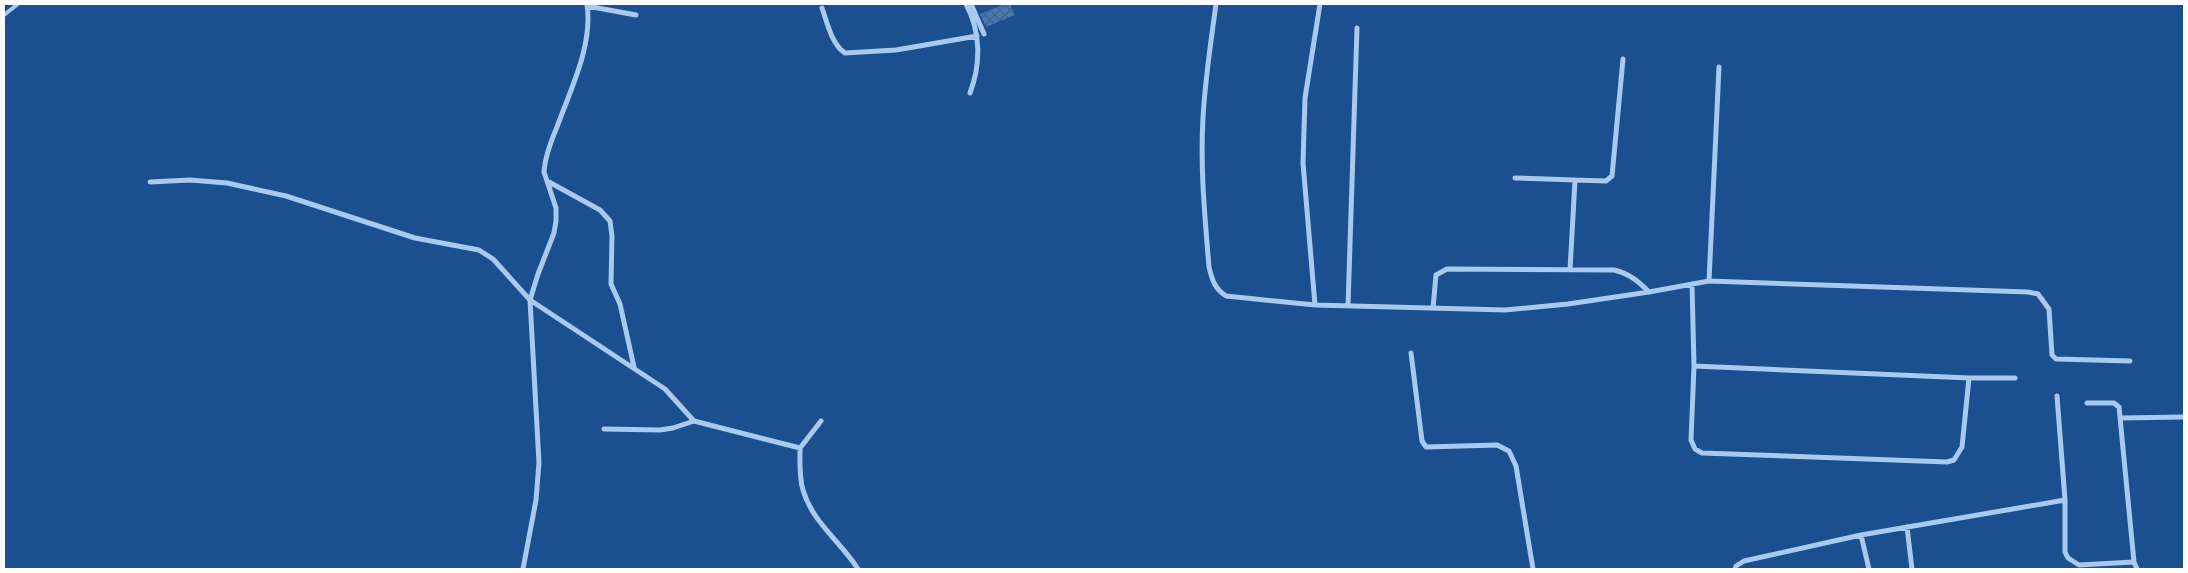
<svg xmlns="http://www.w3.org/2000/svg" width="2188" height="573" viewBox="0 0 2188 573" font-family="Arial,sans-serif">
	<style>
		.building { fill: url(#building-cross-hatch) }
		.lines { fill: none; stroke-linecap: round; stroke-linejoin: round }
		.service { stroke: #a9c9ee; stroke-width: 4 }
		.minor { stroke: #a9c9ee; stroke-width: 5 }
	</style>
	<defs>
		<pattern id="building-cross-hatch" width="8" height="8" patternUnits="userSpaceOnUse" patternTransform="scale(1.25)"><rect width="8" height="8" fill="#4478b7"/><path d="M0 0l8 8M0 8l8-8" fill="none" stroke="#486282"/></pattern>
	</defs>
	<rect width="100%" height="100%" fill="#1b4f8f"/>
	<path class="building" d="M1005 4H1010L1015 15 986 27 980 14Z"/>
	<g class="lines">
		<path class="service" d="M4 15 18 4"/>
		<path class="minor" d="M966 4C981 32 981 64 970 93
			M971 4 984 34
			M1216 4C1211 42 1205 79 1203 118 1200 168 1205 218 1209 267 1212 280 1215 289 1226 296L1315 305 1505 310 1568 304 1649 292 1709 281 2028 292 2038 294 2049 309 2052 355 2056 359 2130 361
			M587 6 636 15
			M822 8C827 22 832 45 845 53L896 50 977 36
			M1515 178 1575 180
			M150 182 190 180 227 183 286 196 415 238 479 250 493 259 530 300 665 389 694 421
			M549 182 600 210 610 221 612 236 611 284 620 304 634 367
			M1570 270 1575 180 1606 181 1612 176 1623 59
			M1709 281 1719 67
			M1692 284 1694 366 1691 440 1695 449 1702 453 1947 462 1954 460 1962 447 1969 378H2015
			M1315 305 1303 163 1305 98 1320 4
			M1348 306 1357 28
			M1433 308 1436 275 1447 269 1614 270C1630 274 1638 281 1649 292
			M1411 353 1422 441 1426 447 1497 445 1509 451 1516 466 1533 569
			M1694 366 1969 378
			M2057 396 2065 500V552L2068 558 2079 565 2134 562 2137 569
			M2087 403H2114L2119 407 2134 562
			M2120 418 2184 417
			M821 421 800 448C800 462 799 477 803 490 812 522 841 542 858 569
			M604 429 660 430 673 428 694 421 800 448
			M1907 527 1912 569
			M1861 535 1869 569
			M523 569 536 500 539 463 530 300 538 274 554 233 556 221V208L544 172C545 156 551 141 557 127 571 88 593 46 587 4
			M1735 569 1736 566 1744 561 1861 535 2065 500"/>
	</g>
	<rect width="2188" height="573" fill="none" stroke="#ffffff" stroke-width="10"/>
</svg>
